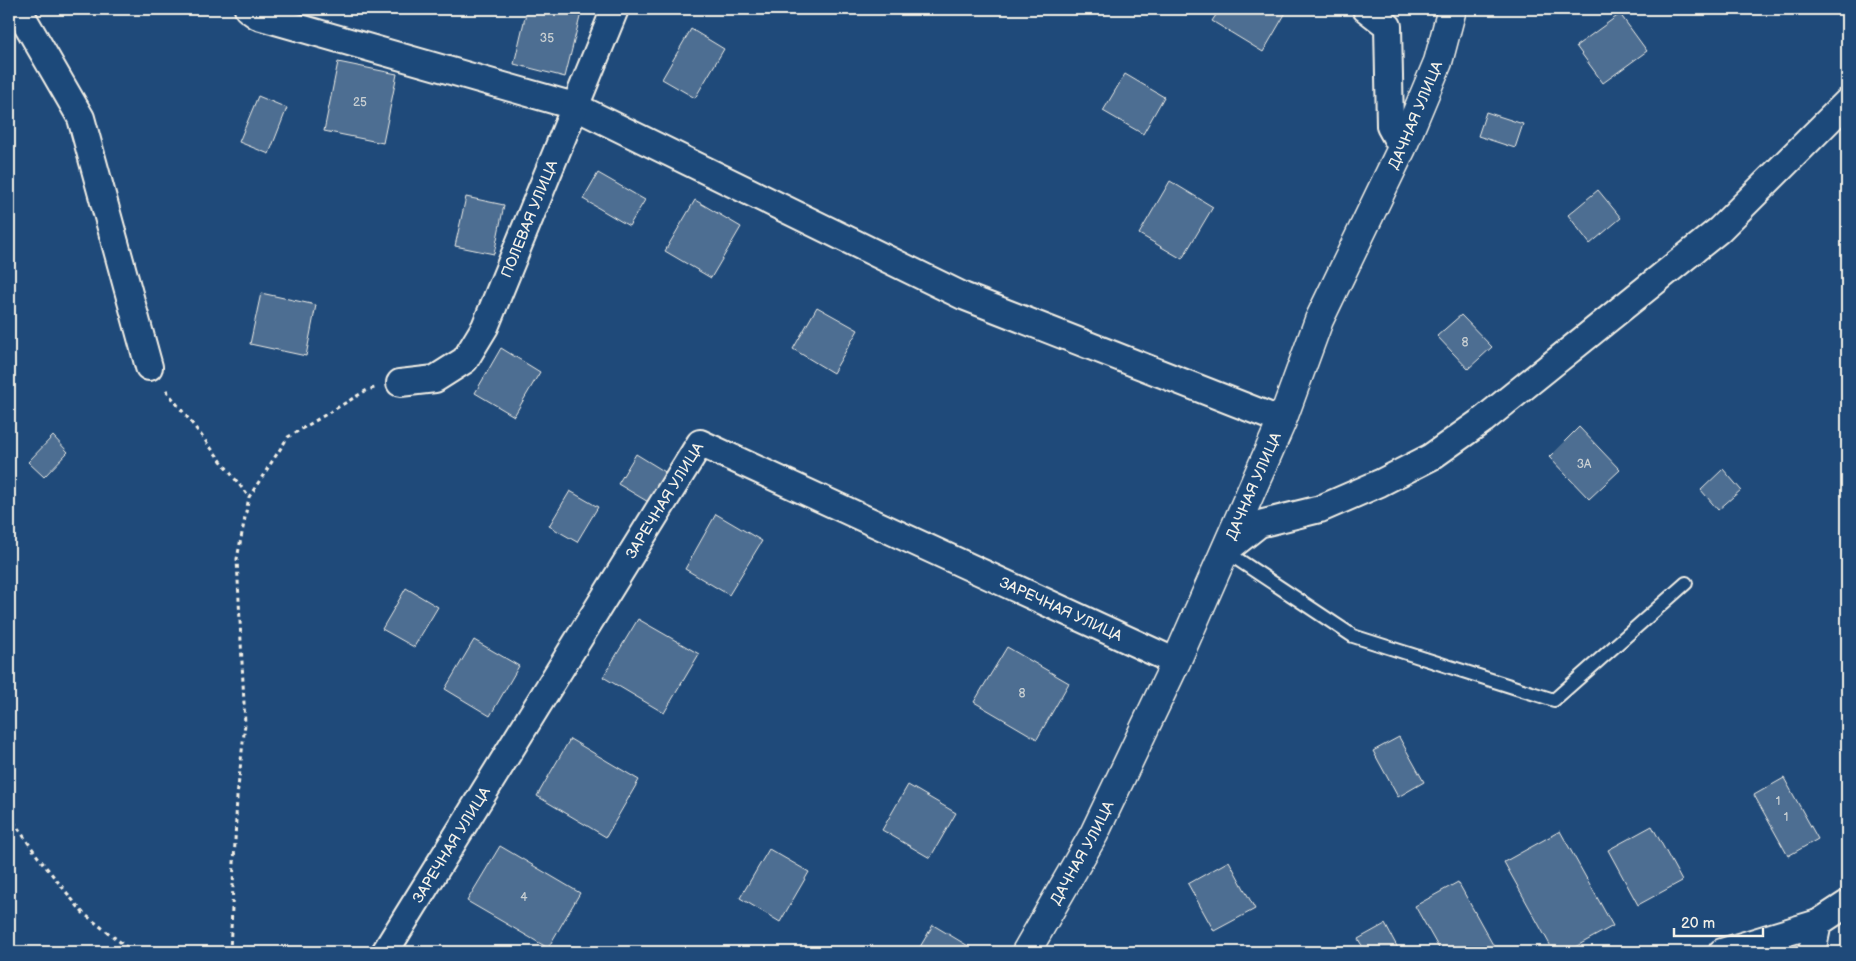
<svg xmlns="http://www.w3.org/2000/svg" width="1856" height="961" viewBox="0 0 1856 961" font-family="'Balsamiq Sans',sans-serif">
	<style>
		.building { fill: #4d6e92; stroke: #f4f1e8 }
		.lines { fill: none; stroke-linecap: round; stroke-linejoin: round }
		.lane-casing { stroke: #f4f1e8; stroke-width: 16 }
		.street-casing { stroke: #f4f1e8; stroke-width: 30 }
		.secondary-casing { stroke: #f4f1e8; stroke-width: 31 }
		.path { stroke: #f4f1e8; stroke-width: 3; stroke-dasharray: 4 4; stroke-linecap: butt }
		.lane { stroke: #1f4a7a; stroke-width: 12 }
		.street { stroke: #1f4a7a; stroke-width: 26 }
		.secondary { stroke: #1f4a7a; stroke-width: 28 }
		.labels { text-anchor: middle; stroke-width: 4; stroke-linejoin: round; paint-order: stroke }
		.number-label { font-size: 12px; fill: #cad0d2 }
		.street-label { font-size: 15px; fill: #f4f1e8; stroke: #1f4a7a }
	</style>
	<rect width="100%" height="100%" fill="#1f4a7a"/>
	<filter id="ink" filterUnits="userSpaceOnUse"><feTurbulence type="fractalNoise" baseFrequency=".02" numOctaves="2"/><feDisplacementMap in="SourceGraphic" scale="10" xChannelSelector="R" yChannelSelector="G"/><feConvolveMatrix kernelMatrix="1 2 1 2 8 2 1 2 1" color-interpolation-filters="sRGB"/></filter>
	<g filter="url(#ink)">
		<path class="building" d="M527 9H564L581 13 565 77 514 64Z
			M1220 9H1288L1263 52 1212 21Z
			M1620 14 1647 51 1603 83 1576 46Z
			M691 29 724 49 695 98 662 79Z
			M338 62 397 74 383 143 324 131Z
			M1125 74 1164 97 1143 134 1103 111Z
			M258 96 287 108 269 154 239 142Z
			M1486 112 1523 124 1515 148 1478 136Z
			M598 173 645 200 629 226 583 199Z
			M1170 181 1213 207 1182 259 1139 234Z
			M1598 190 1621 218 1590 244 1568 215Z
			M466 197 504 205 494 254 455 246Z
			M695 200 741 227 711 278 665 251Z
			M261 293 316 305 306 356 250 344Z
			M817 307 858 330 833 373 793 349Z
			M1461 315 1492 347 1468 369 1437 336Z
			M501 348 540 372 514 416 475 393Z
			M1579 427 1620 470 1589 499 1549 457Z
			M53 436 68 452 44 477 28 462Z
			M636 454 667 473 650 503 618 484Z
			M1723 469 1741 490 1718 510 1701 490Z
			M570 491 598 507 577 542 549 526Z
			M716 514 762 541 729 595 685 569Z
			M406 588 438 607 414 647 382 629Z
			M638 619 699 654 664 713 603 677Z
			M474 640 519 666 490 716 445 689Z
			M1007 647 1069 683 1037 739 974 702Z
			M1399 737 1424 782 1398 797 1373 751Z
			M570 739 639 780 606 837 537 796Z
			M1784 778 1818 839 1788 856 1754 795Z
			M908 785 956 813 930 858 882 830Z
			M1652 826 1682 881 1638 905 1608 850Z
			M1560 831 1613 926 1566 952H1554L1504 862Z
			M500 846 580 893 548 948 467 901Z
			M769 849 809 872 780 922 740 898Z
			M1229 861 1255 909 1214 931 1188 884Z
			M1458 882 1497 952H1441L1415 906Z
			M1385 924 1400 952H1366L1358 939Z
			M933 925 975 950 974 952H917Z"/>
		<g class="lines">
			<g class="lane-casing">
				<path id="lane" d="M1225 551 1353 636 1554 700 1686 583"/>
			</g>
			<g class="street-casing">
				<g id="street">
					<path d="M18 9 81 118 149 367"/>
					<path d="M248 9 258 16 574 106 963 296 1282 421"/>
					<path d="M1366 9 1388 26 1390 126 1402 148"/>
					<path id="s1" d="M400 383 435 379 465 360 485 327 615 9"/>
					<path d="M1225 551 1259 524 1320 509 1380 483 1431 457 1483 420 1719 230 1847 102"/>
					<path d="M1818 923 1847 904"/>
					<path id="s2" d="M385 952 700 443 1176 662"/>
					<path d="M1722 952 1818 923 1812 952"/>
				</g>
			</g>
			<g class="secondary-casing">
				<g id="secondary">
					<path id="s3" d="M1026 952 1094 834 1176 662 1282 421 1319 320 1402 148 1438 62 1452 9"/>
				</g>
			</g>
			<path class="path" d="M166 390 249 497
				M9 815 38 857 83 913 133 952
				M230 952 237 797 245 724 237 559 249 497 288 437 367 390 375 388"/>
			<use href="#lane" class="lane"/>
			<use href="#street" class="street"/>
			<use href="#secondary" class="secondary"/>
		</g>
	</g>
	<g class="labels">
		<g class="number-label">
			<text x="547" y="42">35</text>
			<text x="360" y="106">25</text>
			<text x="1465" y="346">8</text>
			<text x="1584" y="468">3А</text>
			<text x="1022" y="697">8</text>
			<text x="1778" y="805">1</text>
			<text x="1786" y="821">1</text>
			<text x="524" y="901">4</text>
		</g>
		<g class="street-label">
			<text dy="5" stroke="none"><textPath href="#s3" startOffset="924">ДАЧНАЯ УЛИЦА</textPath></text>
			<text dy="5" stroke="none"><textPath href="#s1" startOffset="226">ПОЛЕВАЯ УЛИЦА</textPath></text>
			<text dy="5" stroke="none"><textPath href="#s3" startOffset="519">ДАЧНАЯ УЛИЦА</textPath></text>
			<text dy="5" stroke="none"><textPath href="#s2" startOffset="531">ЗАРЕЧНАЯ УЛИЦА</textPath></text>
			<text dy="5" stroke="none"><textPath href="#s2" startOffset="996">ЗАРЕЧНАЯ УЛИЦА</textPath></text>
			<text dy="5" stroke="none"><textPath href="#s2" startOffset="126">ЗАРЕЧНАЯ УЛИЦА</textPath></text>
			<text dy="5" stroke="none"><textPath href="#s3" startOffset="114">ДАЧНАЯ УЛИЦА</textPath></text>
		</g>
	</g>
	<rect width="1856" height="961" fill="none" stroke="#1f4a7a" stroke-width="30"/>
	<rect x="15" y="15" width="1826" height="931" fill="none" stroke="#f4f1e8" stroke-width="2" filter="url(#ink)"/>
	<path d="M1674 928v8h89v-8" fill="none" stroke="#f4f1e8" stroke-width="2.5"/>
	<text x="1681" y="928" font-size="15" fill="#f4f1e8" stroke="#1f4a7a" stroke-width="4" paint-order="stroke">20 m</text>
</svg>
